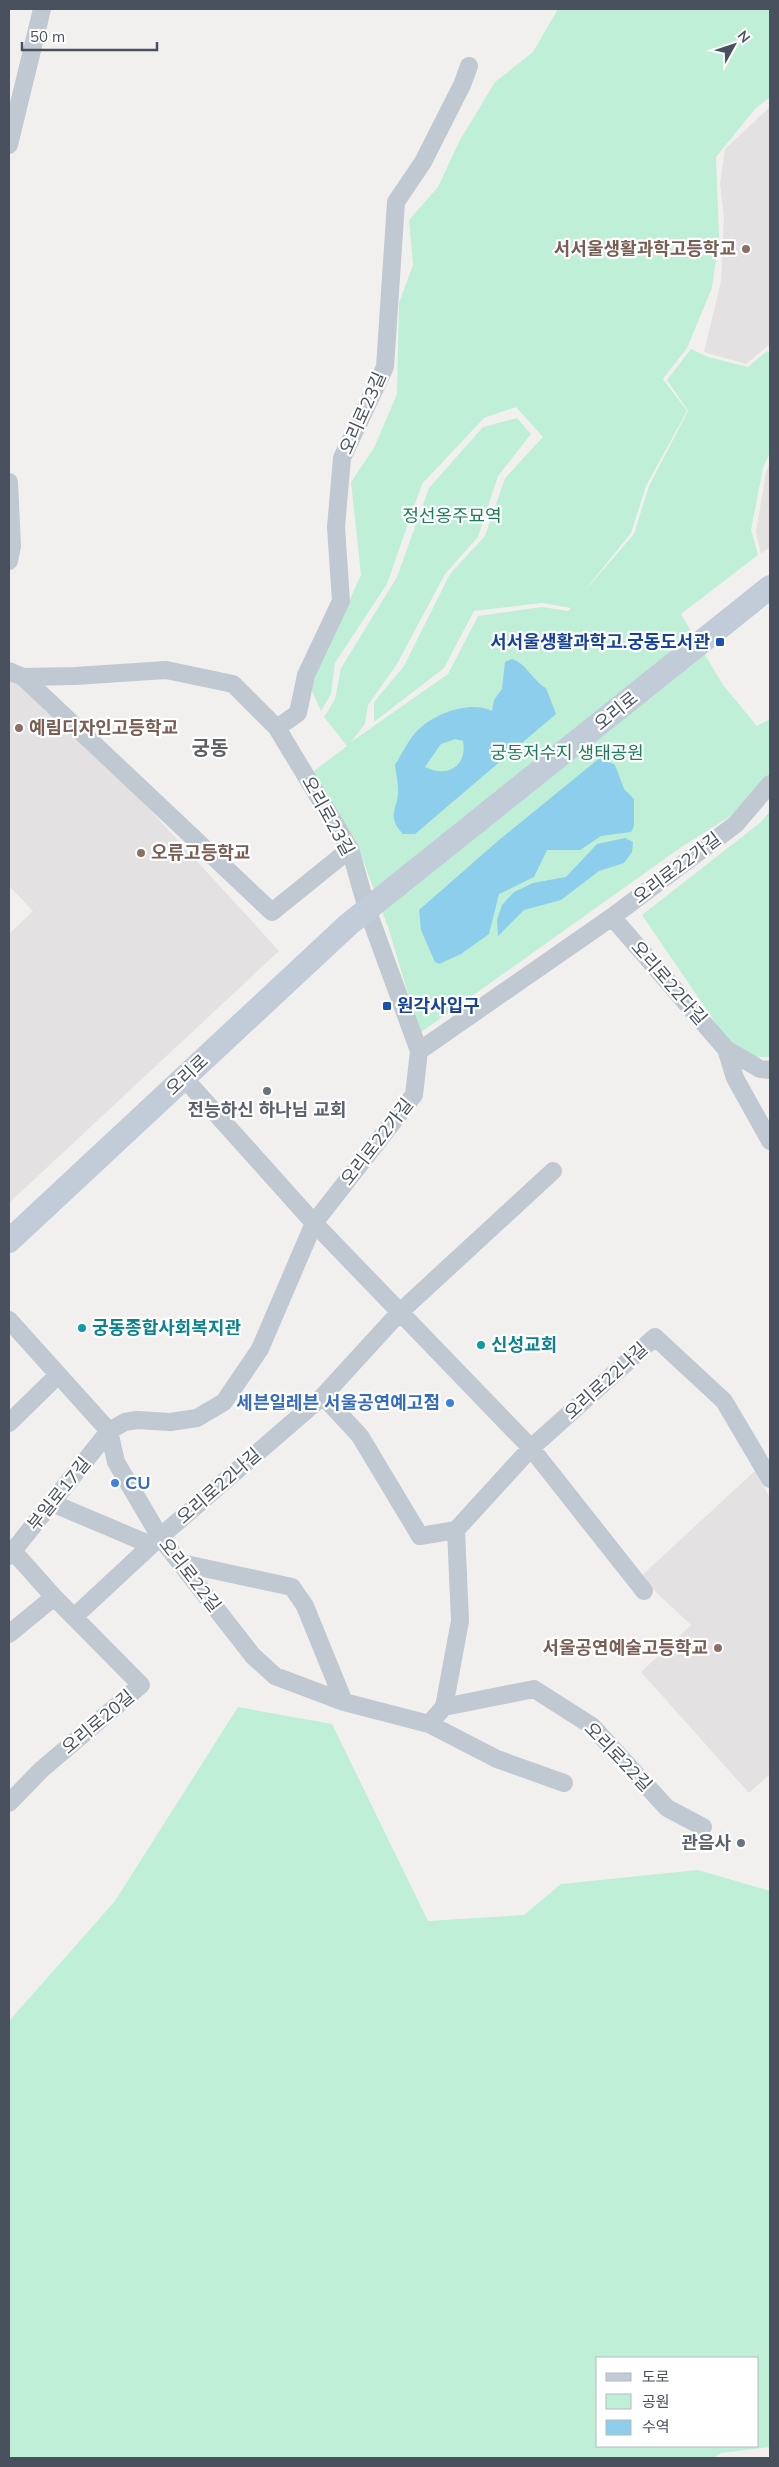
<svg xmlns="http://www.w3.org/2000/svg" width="779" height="2467" viewBox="0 0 779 2467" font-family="Mulish,'Noto Sans KR',sans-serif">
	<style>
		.education { fill: #e3e1e1 }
		.green { fill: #bfefd6; fill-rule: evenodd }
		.water { fill: #8cceeb; fill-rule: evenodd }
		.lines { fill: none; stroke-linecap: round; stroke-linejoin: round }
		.minor { stroke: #c0c8d1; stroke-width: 18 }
		.secondary { stroke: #c2cbd8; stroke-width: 24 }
		.education-dot { fill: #8d6e63; stroke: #fff; stroke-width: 2 }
		.transit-dot { fill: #1a4fb4; stroke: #fff; stroke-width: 2 }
		.worship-dot { fill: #6b7280; stroke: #fff; stroke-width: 2 }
		.culture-dot { fill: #0f9aa8; stroke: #fff; stroke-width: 2 }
		.shop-dot { fill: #3f7fe0; stroke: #fff; stroke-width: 2 }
		.labels { text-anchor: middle; stroke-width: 4.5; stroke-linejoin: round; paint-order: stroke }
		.education-label { font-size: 18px; font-weight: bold; fill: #785e54; stroke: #fff; text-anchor: end }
		.street-label { font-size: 18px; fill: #48515d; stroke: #fff }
		.park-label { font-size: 18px; fill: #187e56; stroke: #fff }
		.transit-label { font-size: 18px; font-weight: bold; fill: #164399; stroke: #fff; text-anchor: end }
		.worship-label { font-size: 18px; font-weight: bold; fill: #5b616d; stroke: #fff }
		.culture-label { font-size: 18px; font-weight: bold; fill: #0d838f; stroke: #fff; text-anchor: start }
		.shop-label { font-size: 18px; font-weight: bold; fill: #366cbe; stroke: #fff; text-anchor: end }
		.quarter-label { font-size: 20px; font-weight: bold; fill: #5c5f64; stroke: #fff }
	</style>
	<rect width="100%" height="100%" fill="#f2f0ef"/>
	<path class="education" d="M770 107V344L746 364 704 352 721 281 724 217 720 184 725 149Z
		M770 462V547L761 554 756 532 766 472Z
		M9 671 68 720 279 951 9 1203V934L33 911 9 886Z
		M755 1471 770 1498V1774L749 1793 641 1672 691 1625 640 1577Z"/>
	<path class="green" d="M558 9H770V97L755 109 716 157 719 237 712 288 687 348 663 379 687 411 646 486 631 533 582 594 634 534 649 486 688 411 667 380 691 349 708 357 748 367 767 351 770 353V452L763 468 751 530 758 555 681 614 723 685 757 726 770 719V777L740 810 680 848 420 1033 388 927 355 839 310 774 347 746 324 717 335 699 341 668 397 577 429 488 483 427 517 418 531 434 498 476 478 537 445 574 397 664 368 705 365 724 351 742 448 674 478 616 542 607 568 611 571 608 542 603 474 611 444 668 374 722V702L404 666 450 574 485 536 505 478 543 437 516 407 484 418 422 484 387 584 335 663 331 694 321 711 310 687 361 575 351 482 374 448 397 394 399 303 413 265 409 220 438 187 460 140 495 82 533 52Z
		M770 811V1057H739L642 915 761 822Z
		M238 1707 332 1724 428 1921 524 1915 561 1884 698 1870 770 1891V2447L721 2453 714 2458H9V2021L115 1901ZM758 2358V2446H598V2358Z"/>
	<path class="water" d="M512 659C527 664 532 680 546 688L556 714 415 834H403C385 815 399 809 398 789 398 782 396 773 395 765 402 754 409 738 419 729 435 713 472 700 492 711L494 700 502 689 505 662ZM455 739 463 741C468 767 446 778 425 767L441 744Z
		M601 757 615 765 624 789 634 799V826L631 832 601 836 580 850H547L534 877 499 894 489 934 461 954 439 964 435 962 421 930 419 910 499 840Z
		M625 838 633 842 632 852 624 863 599 871 561 900 524 910 498 936 497 920 502 905 514 892 533 883 566 877 597 844Z"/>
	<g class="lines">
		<path class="minor" d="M9 145 42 9
			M9 482 12 546 9 561
			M9 671 23 677 75 676 166 670 233 684 277 728 350 849 367 909 419 1051
			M23 677 272 912 350 849
			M277 728 298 713 306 675 341 601 336 527 342 458 385 367 396 202 423 162 462 85 469 66
			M612 917 726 1049 735 1078 770 1141
			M726 1049 760 1069 770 1070
			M184 1078 314 1223 531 1448 644 1591
			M9 1320 109 1431 116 1462 160 1537 253 1656 275 1676 344 1702 429 1724 444 1707 534 1689 592 1726 667 1808 703 1827
			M323 1396 360 1436 420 1536 456 1530 531 1448 655 1337 724 1401 770 1479
			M9 1423 58 1375
			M52 1503 151 1545
			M13 1551 54 1597
			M9 1556 109 1431 125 1422 137 1420 170 1422 197 1418 224 1402 260 1349 314 1223 414 1095 419 1051 612 917 736 824 770 784
			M181 1563 292 1587 305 1606 344 1702
			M74 1617 160 1537 323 1396 400 1312 553 1171
			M9 1634 54 1597 141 1685 41 1770 9 1803
			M444 1707 460 1621 456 1530
			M429 1724 497 1759 564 1783"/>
		<path class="secondary" d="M9 1241 349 924 770 587"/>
	</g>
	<g class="education-dot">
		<circle cx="746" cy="249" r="5"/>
		<circle cx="19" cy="728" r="5"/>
		<circle cx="141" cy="853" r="5"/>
		<circle cx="718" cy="1648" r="5"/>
	</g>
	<g class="transit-dot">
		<rect x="715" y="637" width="10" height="10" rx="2.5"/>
		<rect x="382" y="1001" width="10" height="10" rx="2.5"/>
	</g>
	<g class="worship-dot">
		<circle cx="267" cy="1091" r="5"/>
		<circle cx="741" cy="1843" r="5"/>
	</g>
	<g class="culture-dot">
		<circle cx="82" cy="1328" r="5"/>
		<circle cx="481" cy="1345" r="5"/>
	</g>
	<g class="shop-dot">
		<circle cx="450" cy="1403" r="5"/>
		<circle cx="115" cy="1483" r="5"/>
	</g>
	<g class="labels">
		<g class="education-label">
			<text x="736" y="255">서서울생활과학고등학교</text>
			<text x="29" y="734" text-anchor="start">예림디자인고등학교</text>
			<text x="151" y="859" text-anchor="start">오류고등학교</text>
			<text x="708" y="1654">서울공연예술고등학교</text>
		</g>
		<g class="street-label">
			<text transform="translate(363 413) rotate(-66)" y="6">오리로23길</text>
			<text transform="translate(616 711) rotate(-39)" y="6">오리로</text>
			<text transform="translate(328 816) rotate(61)" y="6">오리로23길</text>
			<text transform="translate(677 868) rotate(-37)" y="6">오리로22가길</text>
			<text transform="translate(669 983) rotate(49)" y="6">오리로22다길</text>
			<text transform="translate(187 1075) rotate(-43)" y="6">오리로</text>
			<text transform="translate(377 1142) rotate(-52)" y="6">오리로22가길</text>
			<text transform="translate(606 1381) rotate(-42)" y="6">오리로22나길</text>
			<text transform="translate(219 1486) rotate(-41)" y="6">오리로22나길</text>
			<text transform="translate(59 1494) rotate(-51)" y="6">부일로17길</text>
			<text transform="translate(190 1575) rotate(52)" y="6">오리로22길</text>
			<text transform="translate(98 1722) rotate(-40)" y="6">오리로20길</text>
			<text transform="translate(618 1757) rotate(46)" y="6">오리로22길</text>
		</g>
		<g class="park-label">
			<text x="452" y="522">정선옹주묘역</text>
			<text x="567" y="759">궁동저수지 생태공원</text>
		</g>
		<g class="transit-label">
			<text x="710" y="648">서서울생활과학고.궁동도서관</text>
			<text x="397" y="1012" text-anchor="start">원각사입구</text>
		</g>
		<g class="worship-label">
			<text x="267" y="1116">전능하신 하나님 교회</text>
			<text x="731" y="1849" text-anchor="end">관음사</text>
		</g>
		<g class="culture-label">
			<text x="92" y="1334">궁동종합사회복지관</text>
			<text x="491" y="1351">신성교회</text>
		</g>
		<g class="shop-label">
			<text x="440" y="1409">세븐일레븐 서울공연예고점</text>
			<text x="125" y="1489" text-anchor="start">CU</text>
		</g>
		<g class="quarter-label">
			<text x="210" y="755">궁동</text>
		</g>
	</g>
	<rect width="779" height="2467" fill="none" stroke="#48515d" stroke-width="20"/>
	<rect x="596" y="2357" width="162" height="90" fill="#ffffff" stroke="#b6b9be"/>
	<rect x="606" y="2373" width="25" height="8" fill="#c2cbd8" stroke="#b6b9be"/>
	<text x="642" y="2382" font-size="15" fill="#48515d">도로</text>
	<rect x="606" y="2394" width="25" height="15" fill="#bfefd6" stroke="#b6b9be"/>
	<text x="642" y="2407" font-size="15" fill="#48515d">공원</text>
	<rect x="606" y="2420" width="25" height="15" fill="#8cceeb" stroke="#b6b9be"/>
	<text x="642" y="2432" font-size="15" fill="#48515d">수역</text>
	<g transform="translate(734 45) rotate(50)" stroke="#ffffff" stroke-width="4" paint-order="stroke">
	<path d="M0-4L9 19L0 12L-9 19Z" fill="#48515d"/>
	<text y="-8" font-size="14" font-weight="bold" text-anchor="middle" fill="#48515d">N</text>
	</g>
	<path d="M22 42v8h135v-8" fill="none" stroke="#48515d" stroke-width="2.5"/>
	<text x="30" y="42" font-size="15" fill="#48515d" stroke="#ffffff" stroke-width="4" paint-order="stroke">50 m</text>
</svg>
